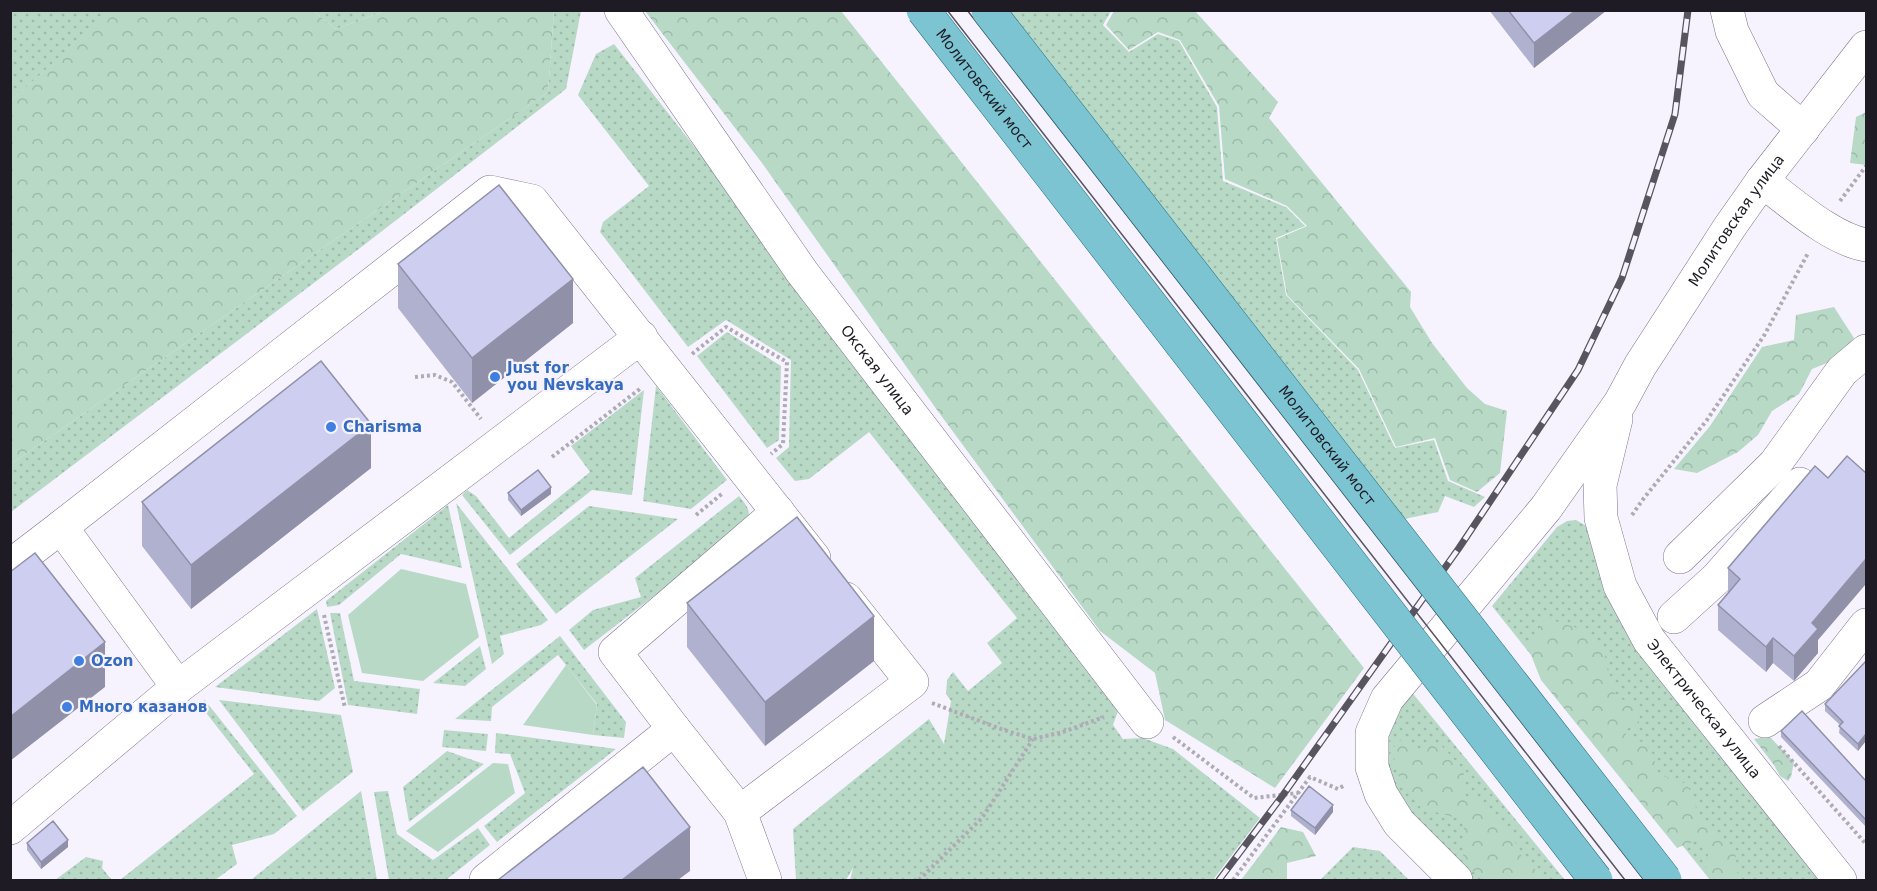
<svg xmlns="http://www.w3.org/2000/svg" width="1877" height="891" viewBox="0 0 1877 891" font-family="'DejaVu Sans',sans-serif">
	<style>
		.grass { fill: url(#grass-dots) }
		.forest { fill: url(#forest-crowns) }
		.park { fill: #b7d9c6 }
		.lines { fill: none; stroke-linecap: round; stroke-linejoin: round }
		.minor-casing { stroke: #7c748b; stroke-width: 34 }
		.path { stroke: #afabb5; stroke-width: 4; stroke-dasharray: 3 3; stroke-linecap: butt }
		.minor { stroke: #fff; stroke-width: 33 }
		.tram { stroke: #58555e; stroke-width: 1.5 }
		.rail-casing { stroke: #58555e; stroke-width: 7 }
		.rail { stroke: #f7f3fe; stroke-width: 4.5; stroke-dasharray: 14; stroke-linecap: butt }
		.major-bridge-casing { stroke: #236f81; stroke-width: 34; stroke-linecap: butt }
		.major-bridge { stroke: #7cc4d1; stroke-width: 33 }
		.wall { fill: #b0b1ce }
		.shaded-wall { fill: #9090a8 }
		.building { fill: #cdcef0; stroke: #9090a8; stroke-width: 1.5 }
		.shop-dot { fill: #3f7fe0; stroke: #f7f3fe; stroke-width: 2 }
		.labels { text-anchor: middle; stroke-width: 4.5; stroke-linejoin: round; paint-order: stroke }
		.street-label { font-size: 15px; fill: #1e1b24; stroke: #f7f3fe }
		.shop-label { font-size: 15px; font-weight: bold; fill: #366cbe; stroke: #f7f3fe; text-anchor: start }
	</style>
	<defs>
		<pattern id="grass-dots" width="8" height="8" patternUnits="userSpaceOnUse" patternTransform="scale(1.5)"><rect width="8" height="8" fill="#b7d9c6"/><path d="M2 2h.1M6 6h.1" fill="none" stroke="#9dbaaa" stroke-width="1.8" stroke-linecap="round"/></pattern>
		<pattern id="forest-crowns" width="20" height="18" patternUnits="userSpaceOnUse" patternTransform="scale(1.5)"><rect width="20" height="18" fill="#b7d9c6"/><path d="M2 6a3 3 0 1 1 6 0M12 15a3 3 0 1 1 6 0" fill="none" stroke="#9dbaaa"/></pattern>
	</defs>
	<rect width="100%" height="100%" fill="#f7f3fe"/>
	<path class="grass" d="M11 11H111L11 101Z
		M313 11H385L336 29Z
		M554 11H581L566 89 364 245 11 512V464L548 92Z
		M1004 11H1111L1103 25 1129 52 1158 34 1179 41 1217 107 1223 181 1286 207 1305 226 1276 238 1286 295 1358 370 1395 448 1434 440 1448 481 1485 497 1474 507 1445 496 1438 512 1404 519Z
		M614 44 1046 596 1120 706 1113 725 1123 739 1143 738 1173 749 1260 818 1213 880H850L853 868 846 880H796L793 829 929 719 944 744 951 701 946 694 947 680 953 672 968 691 1002 663 987 643 1017 618 869 432 809 479 795 481 776 458 789 447 791 360 726 320 688 347 600 232 603 222 649 186 578 95 596 54Z
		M727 332 781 366 779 440 767 448 697 356Z
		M656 386 727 480 691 509 643 501Z
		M644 390 632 495 592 490 510 555 462 495 467 490 476 496 509 538 590 472 571 446Z
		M739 496C750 510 753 513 742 528L584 650 569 630 593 610 641 597 635 578Z
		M456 503 548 620 541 625 500 636 504 654 492 664Z
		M448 505 462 568 401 554 339 605 327 607 326 601Z
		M589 506 678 519 556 614 516 564Z
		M1576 520 1585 525 1591 533 1822 880H1710L1492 606 1557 527 1567 521Z
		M317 609 335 688 319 701 215 687Z
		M330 613H340L354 681 420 689 417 714 348 705Z
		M560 636 626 722 624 738 593 735 597 704 558 655 492 707 491 721 455 719Z
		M480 646 486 669 465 686 433 683Z
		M1410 690 1565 880H1474L1413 818 1395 790 1387 768 1385 737Z
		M204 699 297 816 274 834 232 845 237 864 215 880H120L254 774 207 714Z
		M219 700 341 715 353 772 303 811Z
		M444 730 488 734 486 751 442 747Z
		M496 733 616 749 497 842 484 826 525 793 510 754 495 753Z
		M447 751 484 764 409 822 403 787Z
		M361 791 377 880H251Z
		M388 791 397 834 433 860 478 828 490 845 446 880H389L374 792Z
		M1353 847 1380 851 1409 880H1320Z
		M86 857 103 861 102 868 112 880H55Z"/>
	<path class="forest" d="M111 10 313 11 336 29 385 11H554L548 92 11 464V101Z
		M645 11H841L1364 668 1275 788 1165 720 1155 673 1100 631 937 410 762 163Z
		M1114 11H1195L1278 102 1269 118 1411 292 1410 307 1432 343 1467 388 1485 404 1507 411 1500 473 1477 492 1450 480 1435 438 1396 447 1359 369 1287 295 1277 239 1307 226 1287 206 1225 179 1219 106 1180 40 1158 32 1129 50 1106 25Z
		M1866 112V165L1850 163 1856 117Z
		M1834 307 1854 338 1839 358 1812 369 1799 394 1772 411 1758 435 1738 452 1697 473 1674 469 1710 426 1762 347 1794 340 1796 315Z
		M1545 618 1587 631 1602 645 1616 698 1629 701 1638 708 1639 723 1625 728 1626 736C1654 745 1651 748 1658 774L1687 784 1700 818 1735 850 1738 877 1735 880H1710L1706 868 1709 849 1698 840 1677 848 1541 680 1529 650Z
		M1769 736 1794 762 1791 777 1788 781 1780 776 1774 765 1754 739Z
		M1403 738 1420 749 1440 744 1464 770 1463 794 1489 807 1514 839 1524 862 1551 880H1485L1463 863 1464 820 1421 808 1399 777 1392 749Z
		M1281 827 1303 832 1316 856 1287 863V880H1241Z"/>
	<path class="park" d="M401 569 466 584 479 637 423 681 362 673 348 615Z
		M566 665 597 705 593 735 523 725Z
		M493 763 508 764 515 793 438 852 406 831Z"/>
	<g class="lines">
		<g class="minor-casing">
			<g id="minor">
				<path id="s1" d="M621 10 802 272 1147 722"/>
				<path d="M1727 10 1732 31 1763 94 1803 129"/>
				<path d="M1762 181C1791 202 1831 239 1866 245"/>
				<path id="s2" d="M1616 419 1600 485 1601 518 1620 586 1649 640 1840 880"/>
				<path d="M61 527 490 192 532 201 814 558"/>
				<path d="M1680 557 1775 464 1842 371 1866 351"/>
				<path d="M10 566 61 527 178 687"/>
				<path d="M1674 617 1717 578 1800 484"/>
				<path d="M1765 721 1819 685 1866 625"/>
				<path d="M674 729 615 652 778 512"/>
				<path d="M10 828 178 687 641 337"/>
				<path d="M486 880 674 729 740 812"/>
				<path d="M765 880 740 812 912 682 846 599"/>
				<path id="s3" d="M1456 880 1399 823 1381 794 1372 767V733L1387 699 1546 508 1620 403 1640 366 1729 228 1762 181 1866 47"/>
			</g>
		</g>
		<path class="path" d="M1840 201 1866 166
			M692 354 726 327 787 362 783 444 771 454
			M415 377 435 375 452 382 481 419
			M552 457 641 388
			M696 515 723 493
			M1632 515 1644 498 1707 420 1765 334 1808 253
			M324 615 345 708
			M932 703 1001 729 1033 739 1063 732 1104 717
			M1173 737 1254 798 1298 793
			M1779 746 1866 844
			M919 880 982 818 1033 739
			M1233 880 1310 777 1338 789 1345 785"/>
		<use href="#minor" class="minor"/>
		<path class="tram" d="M947 10 1625 880
			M967 10 1644 880"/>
		<g class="rail-casing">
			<path id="rail" d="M1219 880 1283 795 1459 548 1578 370 1622 278 1675 114 1688 10"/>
		</g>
		<use href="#rail" class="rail"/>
		<g class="major-bridge-casing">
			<g id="major-bridge">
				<path id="s4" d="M923 10 1596 880"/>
				<path id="s5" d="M988 10 1665 880"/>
			</g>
		</g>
		<use href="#major-bridge" class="major-bridge"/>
	</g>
	<path class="wall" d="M1489 10H1607L1534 68Z
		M398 264 573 323 472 403 398 308Z
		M371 468 191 609 142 546V502Z
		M508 493 551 494 521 516 508 500Z
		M1728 568 1818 640V653L1794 681 1773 663 1766 672 1718 630V605L1728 593Z
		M687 603 874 661 765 746 687 647Z
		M1866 661 1858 751 1839 733 1840 725 1825 711V704Z
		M1781 731 1866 781V827L1781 737Z
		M1291 810 1333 812 1315 835 1291 816Z
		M27 843 68 847 41 869 27 850Z"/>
	<path class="shaded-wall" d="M1576 10H1607L1534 68V43Z
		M573 279V323L472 403V358Z
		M371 424V468L191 609V565Z
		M551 487V494L521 516V510Z
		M1866 559V584L1818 640V653L1794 681V656L1812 623Z
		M874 616V661L765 746V702Z
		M1773 638V663L1766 672V647Z
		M105 642V687L10 761V717Z
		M1866 734V741L1858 751V744Z
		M1333 805V812L1315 835V828Z
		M690 827V871L678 880H622Z
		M68 840V847L41 869V862Z"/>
	<path class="building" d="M1508 10H1576L1534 43Z
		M499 185 573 279 472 358 398 264Z
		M321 361 371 424 191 565 142 502Z
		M1847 456 1866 473V559L1812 623 1818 629 1794 656 1773 638 1766 647 1718 605 1740 579 1728 568 1815 466 1828 478Z
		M538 470 551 487 521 510 508 493Z
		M797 517 874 616 765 702 687 603Z
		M35 553 105 642 10 717V572Z
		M1866 661V734L1858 744 1839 726 1843 722 1825 704Z
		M1802 711 1866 781V820L1781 731Z
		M643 767 690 827 622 880H498Z
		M1309 786 1333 805 1315 828 1291 810Z
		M53 821 68 840 41 862 27 843Z"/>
	<g class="shop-dot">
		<circle cx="495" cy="377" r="6"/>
		<circle cx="331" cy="427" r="6"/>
		<circle cx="79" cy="661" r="6"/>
		<circle cx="67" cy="707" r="6"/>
	</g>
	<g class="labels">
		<g class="street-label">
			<text dy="5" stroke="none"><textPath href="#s4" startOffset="100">Молитовский мост</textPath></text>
			<text dy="5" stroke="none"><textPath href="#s3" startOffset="808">Молитовская улица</textPath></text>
			<text dy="5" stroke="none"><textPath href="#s1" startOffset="442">Окская улица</textPath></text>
			<text dy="5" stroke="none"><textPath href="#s5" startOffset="552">Молитовский мост</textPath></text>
			<text dy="5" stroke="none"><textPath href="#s2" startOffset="321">Электрическая улица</textPath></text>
		</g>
		<g class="shop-label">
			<text x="507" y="373">Just for<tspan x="507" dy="17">you Nevskaya</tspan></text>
			<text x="343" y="432">Charisma</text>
			<text x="91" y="666">Ozon</text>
			<text x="79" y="712">Много казанов</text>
		</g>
	</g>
	<rect width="1877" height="891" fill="none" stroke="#1e1b24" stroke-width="24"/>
</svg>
